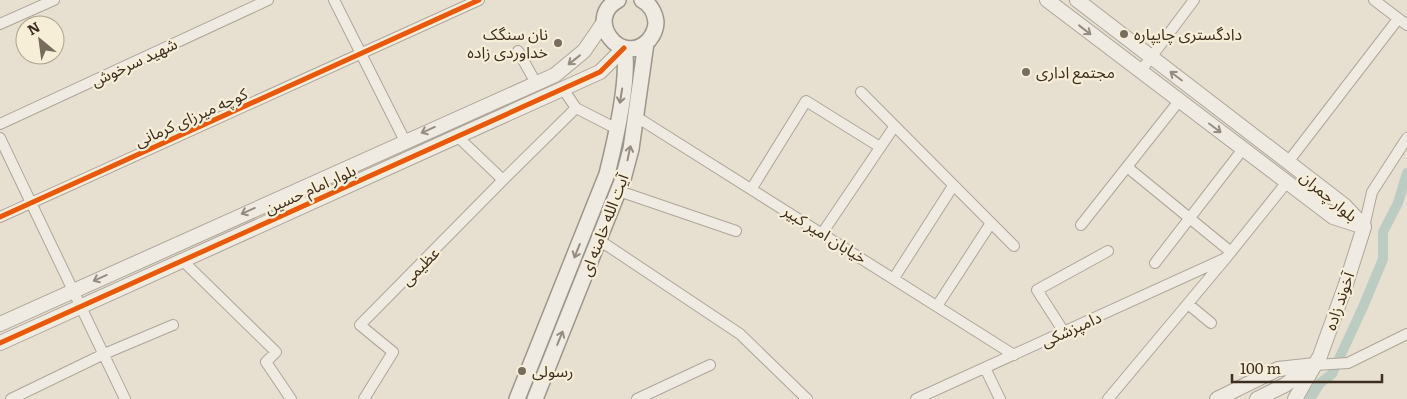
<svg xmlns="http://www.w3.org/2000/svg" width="1407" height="399" viewBox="0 0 1407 399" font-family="Literata,'Noto Sans Arabic',serif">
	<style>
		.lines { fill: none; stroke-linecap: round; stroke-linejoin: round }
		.canal { stroke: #bcccc2; stroke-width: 10 }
		.minor-casing { stroke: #ada599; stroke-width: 12 }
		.tertiary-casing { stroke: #ada599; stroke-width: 16 }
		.secondary-casing { stroke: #9c958a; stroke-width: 18 }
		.minor { stroke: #efebe3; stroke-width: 10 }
		.tertiary { stroke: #efebe3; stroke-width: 14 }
		.secondary { stroke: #efebe3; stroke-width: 15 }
		.cycleway-casing { stroke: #f7eed8; stroke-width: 8 }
		.cycleway { stroke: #e8590c; stroke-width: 5 }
		.oneway { stroke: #968c82 }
		.poi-dot { fill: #786c5e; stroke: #f7eed8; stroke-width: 2 }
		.labels { text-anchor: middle; stroke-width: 4.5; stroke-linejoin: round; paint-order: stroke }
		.poi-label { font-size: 16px; fill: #3d2e20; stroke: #f7eed8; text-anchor: start }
		.street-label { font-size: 16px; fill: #3d2e20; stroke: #f7eed8 }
	</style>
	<rect width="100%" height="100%" fill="#e7e0d1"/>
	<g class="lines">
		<path class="canal" d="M1310 399 1320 383 1332 374 1363 307 1383 259V232L1398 203 1407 173"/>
		<g class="minor-casing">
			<path id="minor" d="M334 0 405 141
				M1374 0 1407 25
				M0 24 54 0
				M518 51 536 83
				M1140 72 1194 0
				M563 89 576 108
				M861 92 1014 246
				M635 116 1014 355
				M0 124 268 0
				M0 138 125 399
				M1288 162 1398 19
				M1127 167 1231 252
				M503 180 576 108 617 129
				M752 188 806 101 880 147
				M619 191 736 231
				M0 217 479 0
				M1081 225 1179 101
				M1364 227 1372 192 1407 138
				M823 232 894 127
				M599 240 740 334 807 399
				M183 261 276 352 266 362 291 399
				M1155 263 1243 149
				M894 278 953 186
				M1188 304 1211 323
				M937 306 991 223
				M1064 332 1037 290 1108 251
				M1315 365 1348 363 1407 334
				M985 368 1000 399
				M11 399 104 354 173 325
				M364 399 393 352 360 325 503 180 458 137
				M637 399 710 365
				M916 399 1226 258
				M1108 399 1226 258 1287 182"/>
		</g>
		<g class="tertiary-casing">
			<path id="tertiary" d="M1047 0 1333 217 1364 227
				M1077 0 1344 205 1364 226
				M0 324 555 75 584 51 604 22
				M0 343 600 72 624 48
				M1217 399 1278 369 1315 365
				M1257 399 1285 385 1312 366
				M1295 399 1320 356 1345 287 1364 227"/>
		</g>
		<g class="secondary-casing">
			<path id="secondary" d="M618 0C583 19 622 69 649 40 653 35 656 29 656 22 655 13 650 4 642 0
				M517 399 607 174C615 142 630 78 624 48
				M535 399 623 179 631 149 646 43"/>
		</g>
		<use href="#minor" class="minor"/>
		<use href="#tertiary" class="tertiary"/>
		<use href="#secondary" class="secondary"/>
		<g class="cycleway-casing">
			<path id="cycleway" d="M0 217 479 0
				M0 343 600 72 624 48"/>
		</g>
		<use href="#cycleway" class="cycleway"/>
	</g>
	<defs><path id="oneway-shaft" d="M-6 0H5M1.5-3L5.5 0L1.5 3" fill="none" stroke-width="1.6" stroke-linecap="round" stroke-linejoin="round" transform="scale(1.25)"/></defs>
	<g class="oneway">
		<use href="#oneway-shaft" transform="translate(1085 30) rotate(38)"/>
		<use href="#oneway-shaft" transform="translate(574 60) rotate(142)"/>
		<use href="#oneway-shaft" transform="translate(1176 76) rotate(-143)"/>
		<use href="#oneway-shaft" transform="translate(621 96) rotate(99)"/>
		<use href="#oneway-shaft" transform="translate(1215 128) rotate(37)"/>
		<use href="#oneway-shaft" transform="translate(428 130) rotate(156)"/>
		<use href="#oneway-shaft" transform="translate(629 153) rotate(-78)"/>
		<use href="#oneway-shaft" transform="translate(248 211) rotate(156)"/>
		<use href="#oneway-shaft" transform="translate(577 251) rotate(112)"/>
		<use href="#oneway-shaft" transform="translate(100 278) rotate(156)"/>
		<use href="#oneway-shaft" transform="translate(560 338) rotate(-68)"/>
	</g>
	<g class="poi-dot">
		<circle cx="1124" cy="34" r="5"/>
		<circle cx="558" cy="43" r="5"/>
		<circle cx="1026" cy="72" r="5"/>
		<circle cx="522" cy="371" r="5"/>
	</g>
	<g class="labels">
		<g class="poi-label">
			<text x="548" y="40" text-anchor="end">نان سنگک<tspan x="548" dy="18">خداوردی زاده</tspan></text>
			<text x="1134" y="40">دادگستری چایپاره</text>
			<text x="1036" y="78">مجتمع اداری</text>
			<text x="532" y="377">رسولی</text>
		</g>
		<g class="street-label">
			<text transform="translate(134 62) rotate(-25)" y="6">شهید سرخوش</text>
			<text transform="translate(191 117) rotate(-24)" y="6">کوچه میرزای کرمانی</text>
			<text transform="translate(310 189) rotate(-24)" y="6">بلوار امام حسین</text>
			<text transform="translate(1329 196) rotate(40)" y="6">بلوار چمران</text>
			<text transform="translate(604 225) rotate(-69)" y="6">آیت الله خامنه ای</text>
			<text transform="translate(825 234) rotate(32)" y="6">خیابان امیر کبیر</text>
			<text transform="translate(420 266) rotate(-45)" y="6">عظیمی</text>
			<text transform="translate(1339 301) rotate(-71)" y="6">آخوند زاده</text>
			<text transform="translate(1071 329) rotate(-24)" y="6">دامپزشکی</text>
		</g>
	</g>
	<g transform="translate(40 40) rotate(331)"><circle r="24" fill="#f7eed8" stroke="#ada18e"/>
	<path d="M0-4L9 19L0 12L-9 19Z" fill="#786c5e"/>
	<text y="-8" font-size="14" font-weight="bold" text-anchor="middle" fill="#3d2e20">N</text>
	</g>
	<path d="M1232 374v8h150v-8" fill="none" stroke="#3d2e20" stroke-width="2.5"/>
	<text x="1240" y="374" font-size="15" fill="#3d2e20" stroke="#f7eed8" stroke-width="4" paint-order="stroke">100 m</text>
</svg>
